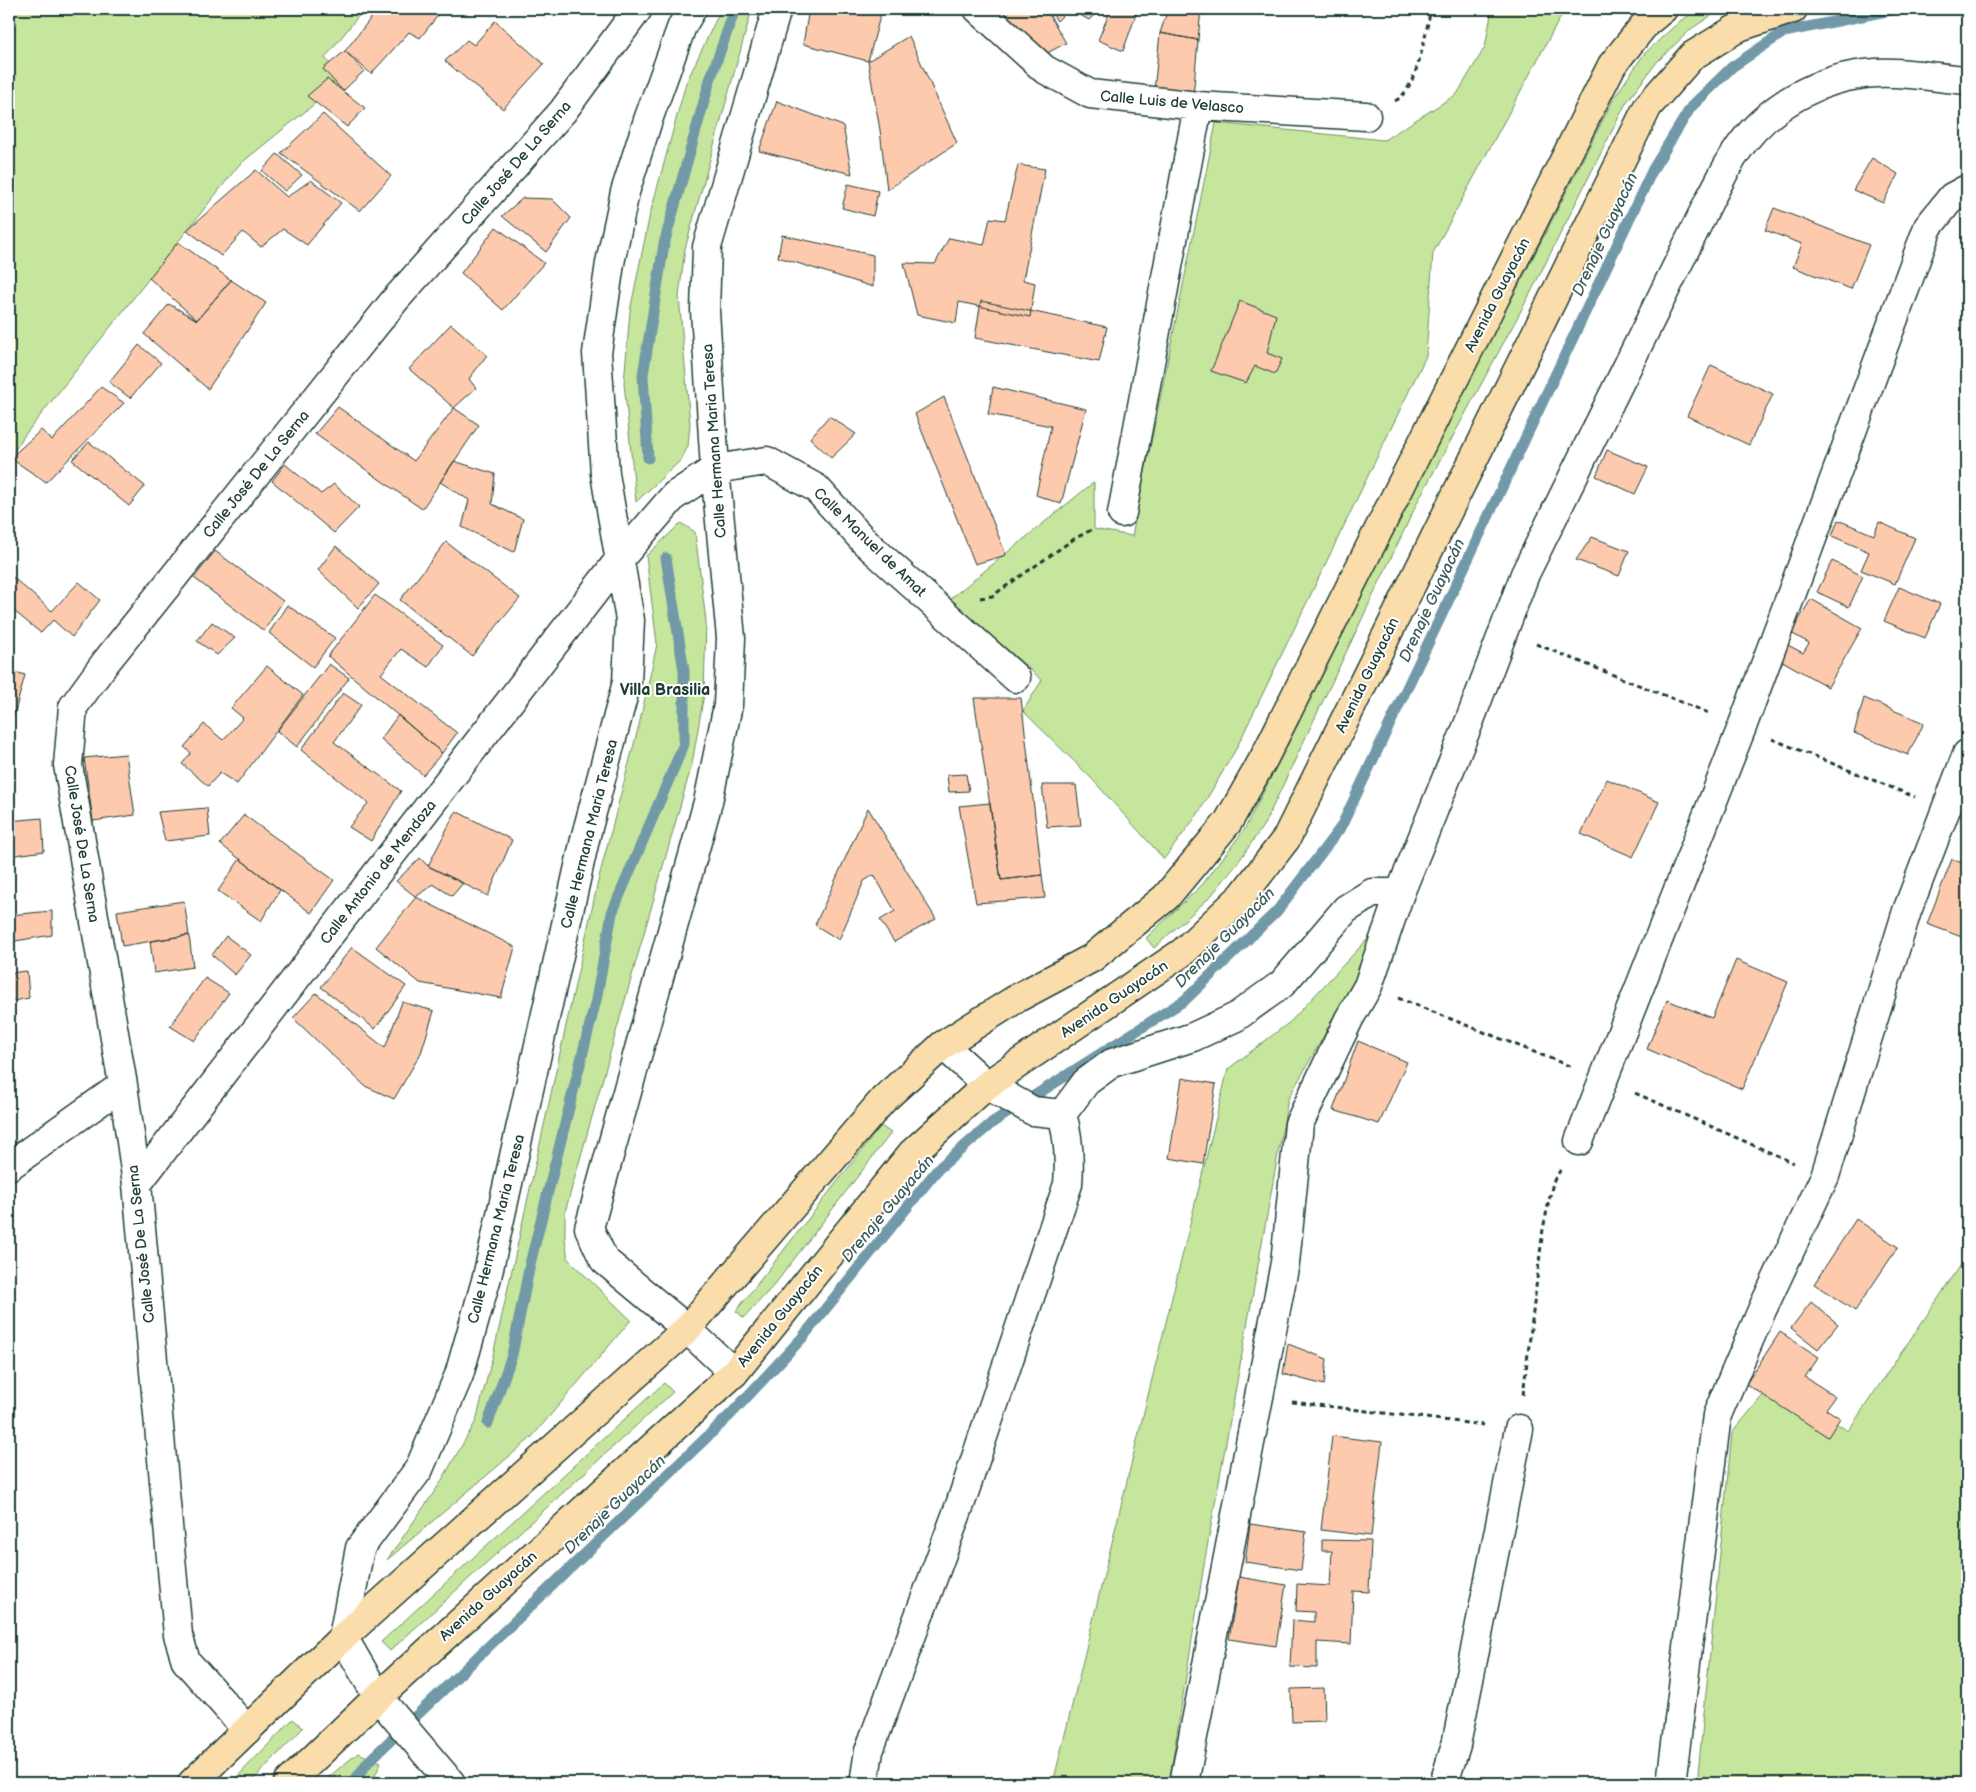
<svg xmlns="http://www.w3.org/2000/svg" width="1976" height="1792" viewBox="0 0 1976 1792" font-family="'Balsamiq Sans',sans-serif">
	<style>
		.green { fill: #c6e59d; stroke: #729168 }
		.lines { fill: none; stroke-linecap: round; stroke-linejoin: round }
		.stream { stroke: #7299a8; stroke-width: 11 }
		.building { fill: #fdcaae; stroke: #1f3d34 }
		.minor-casing { stroke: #1f3d34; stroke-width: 31 }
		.major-casing { stroke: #1f3d34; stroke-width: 31 }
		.path { stroke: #1f3d34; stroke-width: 3; stroke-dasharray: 5 4; stroke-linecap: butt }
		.minor { stroke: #fff; stroke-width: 28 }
		.major { stroke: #faddab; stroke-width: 28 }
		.labels { text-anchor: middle; stroke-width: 4; stroke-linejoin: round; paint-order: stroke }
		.street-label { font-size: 15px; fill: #1f3d34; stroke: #fff }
		.water-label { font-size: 16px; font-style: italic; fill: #3b5c5b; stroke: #fff }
		.neighbourhood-label { font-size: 16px; font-weight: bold; fill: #1f3d34; stroke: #fff }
	</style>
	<rect width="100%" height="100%" fill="#fff"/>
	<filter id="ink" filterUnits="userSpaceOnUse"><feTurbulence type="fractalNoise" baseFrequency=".02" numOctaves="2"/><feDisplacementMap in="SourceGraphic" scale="10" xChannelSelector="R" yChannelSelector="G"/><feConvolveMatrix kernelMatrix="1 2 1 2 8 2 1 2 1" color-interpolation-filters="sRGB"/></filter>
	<g filter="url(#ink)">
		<path class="green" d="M9 9H364L325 58 344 80 239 165 24 436 9 459Z
			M721 9H752L685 249 679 296 690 424 688 446 681 460 636 502 624 383 630 311 650 214 686 83Z
			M1492 9H1565L1433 253 1426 356 1236 749 1198 814 1164 859 1091 778 1023 711 1042 680 950 599 1094 482V529L1132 536 1216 123 1384 140 1457 94 1485 47Z
			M1700 9H1721L1691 29 1657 62 1626 103 1530 294 1419 499 1265 823 1237 864 1210 897 1154 948 1146 938 1202 885 1244 830 1298 724 1405 496 1517 289 1614 98 1644 54 1680 21Z
			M681 523 695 532 706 621 704 694 692 764 565 1212V1239L568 1259 631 1320 531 1438 387 1560 439 1485 476 1421 494 1351 599 877 639 725 657 644 646 556Z
			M1375 931 1359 974 1288 1099 1205 1559 1169 1783H1053L1228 1069 1290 1022Z
			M881 1126 891 1133 775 1284 744 1318 736 1311Z
			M1967 1256V1783H1697L1732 1433 1773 1383 1848 1431Z
			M664 1383 673 1392 390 1651 381 1642Z
			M293 1719 303 1728 250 1783H231Z
			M358 1753 381 1762 372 1783H321Z"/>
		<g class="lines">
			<path class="stream" d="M648 458 643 375 664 244 710 80 735 9
				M488 1423 512 1355 530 1264 596 1000 612 913 684 744V671L666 558
				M353 1783 368 1762 731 1414 802 1338 938 1169 993 1122 1185 1000 1277 911 1341 827 1653 169 1691 107 1732 67 1784 32 1896 9"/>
		</g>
		<path class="building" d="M378 9H443L420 38 409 32 371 74 345 51Z
			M809 9H882L868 61 803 44Z
			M999 9H1046L1066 43 1034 60Z
			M1049 9H1069L1057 21Z
			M1069 9H1100L1089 20Z
			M1111 9H1138L1123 51 1098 40Z
			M1168 9H1201L1198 40 1160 33Z
			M495 21 544 64 503 109 445 61 467 40 474 45Z
			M1160 33 1198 40 1193 97 1154 91Z
			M909 36 957 143 887 190 880 130 868 61Z
			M345 51 364 71 343 91 323 69Z
			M327 79 365 108 347 127 307 96Z
			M777 101 843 126 852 174 759 151Z
			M323 114 391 176 360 211 281 153Z
			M277 154 302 175 285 191 262 171Z
			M1872 158 1898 174 1883 203 1853 190Z
			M1018 165 1045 169 1023 280 1035 283 1030 317 959 302 956 323 917 315 904 263 935 264 949 238 984 245 990 218 1005 220Z
			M256 170 287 197 311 180 341 203 307 245 283 229 261 247 243 232 221 256 187 230Z
			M848 184 878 191 873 216 842 208Z
			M523 198 552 199 571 218 546 252 502 216Z
			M1774 208 1869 245 1851 289 1793 267 1802 244 1765 230Z
			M496 227 544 263 503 310 461 273Z
			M782 235 873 255V287L778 257Z
			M178 242 231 280 197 320 149 278Z
			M231 280 266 303 208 389 144 334 169 304 197 320Z
			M981 301 1107 327 1099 362 975 338Z
			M1240 301 1276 315 1267 353 1282 359 1275 374 1255 366 1246 383 1211 371Z
			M451 324 487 355 469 379 476 388 454 408 409 369Z
			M139 345 161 363 130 398 109 382Z
			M1711 365 1773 394 1749 445 1687 416Z
			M101 387 124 403 46 482 10 458 41 430 52 440Z
			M993 387 1086 409 1061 504 1036 495 1051 426 988 414Z
			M944 397 1006 555 975 564 915 414Z
			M338 407 414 461 454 408 479 425 422 509 315 434Z
			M829 416 856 434 831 458 810 438Z
			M89 442 145 486 129 506 72 460Z
			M1607 450 1648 467 1635 494 1596 476Z
			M454 461 495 474 492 504 523 519 514 552 462 527 469 500 440 482Z
			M285 464 321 494 334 484 359 507 334 533 272 481Z
			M1838 520 1874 535 1879 522 1915 538 1895 584 1861 570 1869 552 1832 536Z
			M1592 537 1629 551 1619 576 1576 560Z
			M446 542 520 598 472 656 400 600Z
			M336 546 379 584 358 608 318 570Z
			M215 551 283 601 264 631 194 578Z
			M1832 561 1863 576 1849 607 1817 592Z
			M9 574 52 611 79 582 100 600 72 637 53 620 41 633 9 607Z
			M1899 587 1940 604 1925 638 1884 621Z
			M375 595 443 645 428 667 401 649 381 674 457 733 442 753 328 656Z
			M1811 599 1862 628 1828 687 1777 658 1786 644 1803 653 1809 643 1791 633Z
			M287 605 335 638 313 667 269 633Z
			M212 622 235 638 217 655 197 641Z
			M329 664 349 678 297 747 277 731Z
			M267 666 303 695 237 784 220 773 208 786 182 764 191 753 184 747 204 724 223 740 243 718 231 708Z
			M9 670 25 675 10 730H9Z
			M343 693 361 705 334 742 401 791 371 841 349 827 368 803 301 750Z
			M974 698H1021L1042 875 1001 880Z
			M1864 698 1924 723 1908 755 1854 733Z
			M398 715 442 753 423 775 381 739Z
			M126 754 135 815 93 821 84 758Z
			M966 774 969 791 949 792 947 775Z
			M1607 779 1659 802 1633 857 1581 834Z
			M1042 785H1076L1081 825 1047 827Z
			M990 803 1001 880 1042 875 1045 898 976 903 959 806Z
			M207 808 210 836 165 841 158 812Z
			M868 808 936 919 894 942 880 920 895 911 874 875 864 881 839 940 815 925Z
			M456 811 512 840 488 896 428 866Z
			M244 815 334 880 311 913 220 844Z
			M42 818 44 851 9 856V821Z
			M420 858 428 866 463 883 452 896 433 884 416 897 396 881Z
			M240 859 280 890 261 921 218 891Z
			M1952 859 1967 865V939L1927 924Z
			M416 897 515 947 501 998 420 983 376 947Z
			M184 901 189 935 122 946 117 911Z
			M52 911V935L9 942V915Z
			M189 935 193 967 154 973 150 941Z
			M226 936 251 955 235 975 212 955Z
			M352 947 406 986 375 1029 321 987Z
			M1736 960 1788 982 1742 1089 1647 1049 1667 1000 1712 1018Z
			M27 971 29 998 9 1002V973Z
			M205 978 229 993 194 1041 170 1026Z
			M316 993 385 1048 402 1002 434 1011 421 1053 394 1099 365 1086 293 1018Z
			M1358 1041 1407 1062 1379 1124 1333 1110Z
			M1182 1078 1216 1084 1203 1164 1169 1158Z
			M1856 1219 1898 1247 1855 1311 1814 1284Z
			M1811 1302 1838 1324 1818 1349 1791 1328Z
			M1780 1332 1819 1357 1805 1377 1835 1396 1826 1409 1840 1418 1828 1437 1746 1384Z
			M1288 1344 1327 1359 1324 1385 1283 1374Z
			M1332 1436 1382 1442 1371 1536 1321 1530Z
			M1250 1524 1306 1532 1301 1570 1245 1562Z
			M1322 1540 1371 1541 1369 1592 1353 1591 1351 1644 1317 1642V1668L1290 1667 1292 1620 1314 1622V1612L1296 1611 1297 1584 1330 1586 1332 1551H1322Z
			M1239 1577 1286 1585 1276 1646 1229 1639Z
			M1324 1688 1325 1721 1292 1722 1291 1689Z"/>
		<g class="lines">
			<g class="minor-casing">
				<path id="minor" d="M978 9 1044 69 1090 94 1198 106 1366 116
					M1122 513 1198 106
					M943 1045 987 1085 1033 1111 1062 1114
					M1062 1114 1086 1082 1112 1063 1193 1037 1236 1017 1282 984 1346 909 1372 893H1400
					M1579 1141 1742 727 1928 227 1952 197 1967 189
					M9 1166 123 1085
					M137 1184 619 560 674 496 715 469 767 461 816 488 865 542 1016 678
					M734 1373 687 1329 604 1260 589 1228 708 802 728 705 731 638 715 469 705 311 707 247 777 9
					M247 1730 186 1661 178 1635 137 1184 123 1085 68 765 73 707 105 663 395 300 563 111 638 9
					M451 1783 378 1697 343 1637 360 1548 419 1469 459 1375 487 1277 586 835 627 682 630 620 605 474 597 353 610 263 625 192 648 120 682 26 692 9
					M864 1783 869 1751 961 1502 1068 1184C1070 1159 1069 1138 1062 1114
					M1184 1783 1285 1263 1299 1124 1349 1019 1368 986 1400 893 1470 720 1525 574 1711 197C1719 183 1726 167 1735 154 1765 107 1820 76 1876 73 1903 71 1939 78 1967 80
					M1444 1783 1456 1745 1519 1429
					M1671 1783 1717 1415 1762 1310 1825 1176 1907 911 1967 754"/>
			</g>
			<g class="major-casing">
				<path id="major" d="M192 1783 343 1637 687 1329 883 1100 943 1045 1019 997 1092 958 1166 897 1228 822 1264 758 1612 65 1646 23 1663 9
					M288 1783 378 1697 734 1373 912 1153 987 1085 1183 952 1242 896 1286 839 1648 106 1692 56 1739 27 1793 9"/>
			</g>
			<path class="path" d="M1395 101C1418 89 1425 33 1431 9
				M980 598 992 596 1074 539 1093 529
				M1536 644 1711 714
				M1772 739 1915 797
				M1398 998 1572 1067
				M1635 1093 1794 1163
				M1523 1395 1543 1229 1553 1182 1561 1169
				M1292 1402 1484 1425"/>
			<use href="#minor" class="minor"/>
			<use href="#major" class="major"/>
		</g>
	</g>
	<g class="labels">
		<g class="street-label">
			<text transform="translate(1172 102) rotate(5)" y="5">Calle Luis de Velasco</text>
			<text transform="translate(516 163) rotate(-49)" y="5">Calle José De La Serna</text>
			<text transform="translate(1497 295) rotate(-63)" y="5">Avenida Guayacán</text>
			<text transform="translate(714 441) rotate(-94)" y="5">Calle Hermana Maria Teresa</text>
			<text transform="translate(256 474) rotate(-51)" y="5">Calle José De La Serna</text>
			<text transform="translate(870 542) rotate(44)" y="5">Calle Manuel de Amat</text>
			<text transform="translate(1367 675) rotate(-64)" y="5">Avenida Guayacán</text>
			<text transform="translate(589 834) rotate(-76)" y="5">Calle Hermana Maria Teresa</text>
			<text transform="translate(82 844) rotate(81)" y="5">Calle José De La Serna</text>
			<text transform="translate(378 872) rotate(-52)" y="5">Calle Antonio de Mendoza</text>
			<text transform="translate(1114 999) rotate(-34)" y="5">Avenida Guayacán</text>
			<text transform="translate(496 1229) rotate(-76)" y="5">Calle Hermana Maria Teresa</text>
			<text transform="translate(141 1244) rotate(-96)" y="5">Calle José De La Serna</text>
			<text transform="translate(780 1316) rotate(-51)" y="5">Avenida Guayacán</text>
			<text transform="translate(488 1596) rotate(-42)" y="5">Avenida Guayacán</text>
		</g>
		<g class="water-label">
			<text transform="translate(1604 234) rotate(-65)" y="6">Drenaje Guayacán</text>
			<text transform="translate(1431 600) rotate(-65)" y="6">Drenaje Guayacán</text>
			<text transform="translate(1224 937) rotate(-45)" y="6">Drenaje Guayacán</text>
			<text transform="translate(887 1208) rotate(-50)" y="6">Drenaje Guayacán</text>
			<text transform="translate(614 1504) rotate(-44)" y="6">Drenaje Guayacán</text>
		</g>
		<g class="neighbourhood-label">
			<text x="665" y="695">Villa Brasilia</text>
		</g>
	</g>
	<rect width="1976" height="1792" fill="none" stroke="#fff" stroke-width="30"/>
	<rect x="15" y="15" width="1946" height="1762" fill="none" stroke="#1f3d34" stroke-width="2" filter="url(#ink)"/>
</svg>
